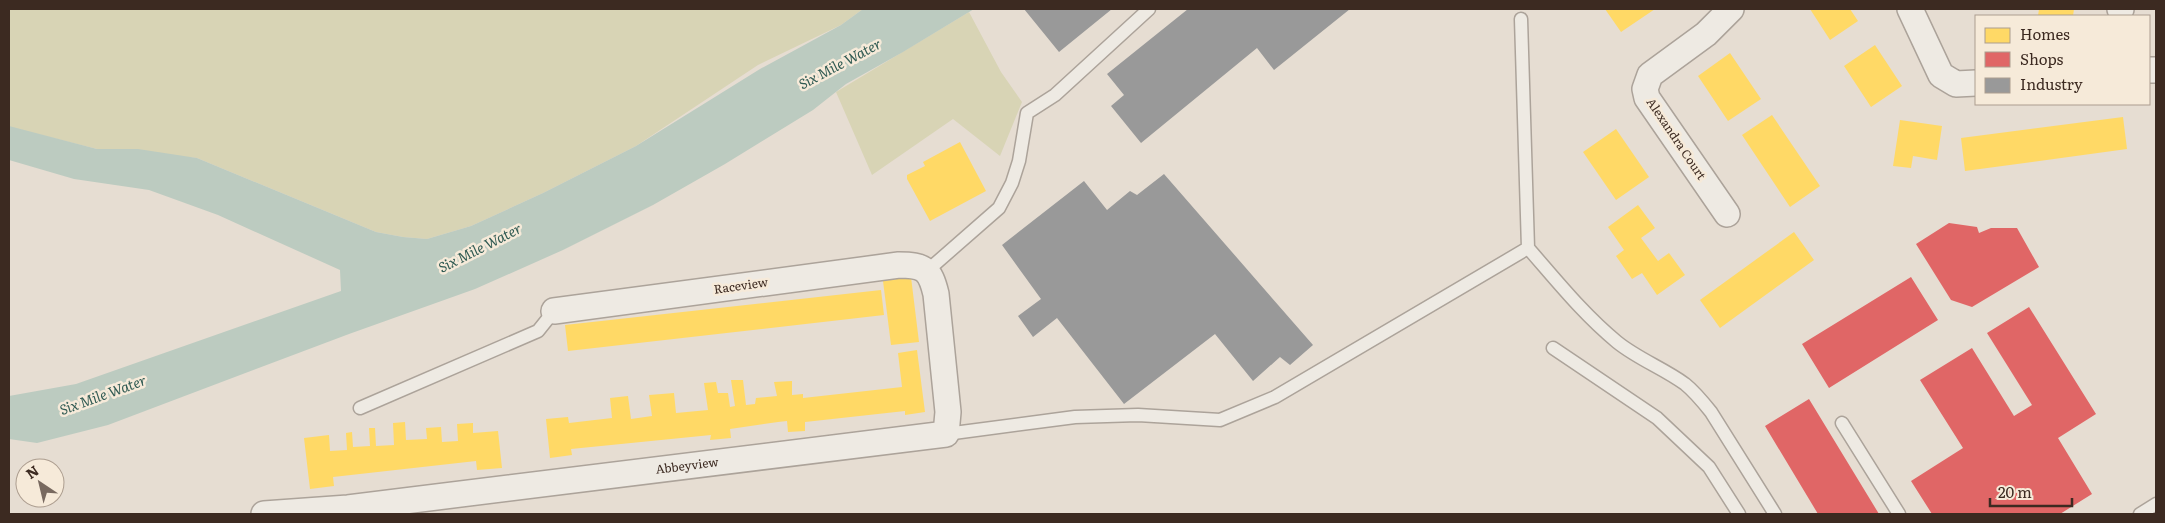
<svg xmlns="http://www.w3.org/2000/svg" width="2165" height="523" viewBox="0 0 2165 523" font-family="Literata,serif">
	<style>
		.green { fill: #d8d4b5 }
		.water { fill: #bccbc0 }
		.homes { fill: #ffd966 }
		.shops { fill: #e06666 }
		.industry { fill: #999 }
		.lines { fill: none; stroke-linecap: round; stroke-linejoin: round }
		.lane-casing { stroke: #aca39a; stroke-width: 15 }
		.street-casing { stroke: #aca39a; stroke-width: 28 }
		.lane { stroke: #eeeae3; stroke-width: 12 }
		.street { stroke: #eeeae3; stroke-width: 25 }
		.labels { text-anchor: middle; stroke-width: 5; stroke-linejoin: round; paint-order: stroke }
		.street-label { font-size: 12px; fill: #3c2a21; stroke: #f6ead9 }
		.water-label { font-size: 14px; font-style: italic; fill: #315b53; stroke: #f6ead9 }
	</style>
	<rect width="100%" height="100%" fill="#e6ddd2"/>
	<path class="green" d="M9 9H863L841 25 758 65 636 146 543 193 471 226 427 239 403 237 376 232 197 158 97 149 29 132 9 130Z
		M969 12 1001 72 1022 102 1000 156 953 119 872 175 836 92Z"/>
	<path class="water" d="M863 9H974L903 52 846 84 813 110 725 164 653 205 563 250 475 289 349 334 108 425 37 443 9 439V396L76 384 341 291 340 270 218 215 149 190 74 179 9 160V126L97 149H138L197 158 376 232 403 237 427 239 471 226 543 193 636 146 760 69 841 25Z"/>
	<path class="homes" d="M1605 9H1655L1621 32Z
		M1810 9H1850L1858 21 1830 40Z
		M2039 9H2074L2073 16H2038Z
		M1875 45 1902 86 1871 107 1844 66Z
		M1730 53 1761 99 1728 121 1698 76Z
		M1772 115 1820 186 1790 207 1742 135Z
		M2123 117 2127 149 1965 171 1961 138Z
		M1900 120 1942 126 1937 160 1913 156 1911 168 1893 166Z
		M1616 129 1649 177 1616 200 1583 152Z
		M960 142 986 191 930 221 907 179V175L925 166 923 162Z
		M1638 205 1655 228 1641 238 1658 261 1669 253 1685 275 1657 295 1642 273 1632 279 1616 256 1624 250 1608 227Z
		M1794 232 1814 260 1720 328 1700 300Z
		M911 277 919 342 891 345 883 281Z
		M881 290 884 315 568 351 565 325Z
		M917 350 925 412 905 415V411L805 422V431L788 432 787 421 778 422 730 429 731 438 710 440 711 435 571 449 572 455 550 458 546 419 568 417 569 423 612 418 610 398 628 396 631 419 652 416 649 395 674 393 676 413 708 410 704 383 716 382 718 393H728L730 407 735 406 731 380H743L746 405 755 404 756 398 777 396 774 382 792 381V395L803 394V398L902 387 898 353Z
		M405 422 406 440 427 439 426 428 441 427 442 442 458 441 457 424 473 423V433L498 431 502 468 477 470 476 461 333 477 334 486 310 489 304 438 329 435 330 451 347 450 346 433 352 432 353 447 370 446 369 428H375L376 446 394 445 393 423Z"/>
	<path class="shops" d="M1949 223 1977 227 1979 233 1991 228H2017L2039 267 1972 307 1951 300 1916 244Z
		M1911 277 1938 320 1829 388 1802 344Z
		M2029 307 2096 414 2058 438 2092 494 2060 514H1932L1911 481 1963 448 1920 380 1972 348 2014 416 2032 405 1987 333Z
		M1809 399 1879 514H1818L1765 426Z"/>
	<path class="industry" d="M1024 9H1112L1059 52Z
		M1188 9H1350L1274 70 1257 48 1141 143 1111 106 1124 95 1107 74Z
		M1164 174 1313 345 1290 365 1280 357 1253 381 1215 334 1124 404 1057 318 1033 337 1018 316 1041 299 1002 245 1084 181 1107 210 1130 191 1137 195Z"/>
	<g class="lines">
		<g class="lane-casing">
			<path id="lane" d="M1528 248C1556 280 1583 314 1617 342 1638 359 1663 368 1685 384 1695 392 1703 402 1711 412L1775 514
				M927 271 999 208 1012 183 1019 161 1027 113 1055 95 1149 9
				M1553 348 1657 418 1709 467 1739 514
				M360 408 538 331 554 311
				M1842 423 1899 514
				M946 434 1075 417 1138 415 1220 420 1275 397 1528 248 1521 19
				M2140 514 2156 504"/>
		</g>
		<g class="street-casing">
			<g id="street">
				<path d="M1910 9 1941 75 1956 84 1976 83"/>
				<path d="M2120 9H2121"/>
				<path d="M2149 70H2156"/>
				<path d="M1727 214 1647 98 1645 89 1650 75 1706 34 1731 9"/>
				<path id="s1" d="M264 514 348 508 946 434 948 412 936 294C930 269 924 265 899 265L554 311"/>
			</g>
		</g>
		<use href="#lane" class="lane"/>
		<use href="#street" class="street"/>
	</g>
	<g class="labels">
		<g class="street-label">
			<text transform="translate(1676 139) rotate(56)" y="4">Alexandra Court</text>
			<text transform="translate(741 286) rotate(-8)" y="4">Raceview</text>
			<text dy="4" stroke="none"><textPath href="#s1" startOffset="426">Abbeyview</textPath></text>
		</g>
		<g class="water-label">
			<text transform="translate(840 64) rotate(-28)" y="5">Six Mile Water</text>
			<text transform="translate(480 248) rotate(-27)" y="5">Six Mile Water</text>
			<text transform="translate(103 395) rotate(-20)" y="5">Six Mile Water</text>
		</g>
	</g>
	<rect width="2165" height="523" fill="none" stroke="#3c2a21" stroke-width="20"/>
	<rect x="1975" y="15" width="175" height="90" fill="#f6ead9" stroke="#ac9d8f"/>
	<rect x="1985" y="28" width="25" height="15" fill="#ffd966" stroke="#ac9d8f"/>
	<text x="2020" y="40" font-size="15" fill="#3c2a21">Homes</text>
	<rect x="1985" y="52" width="25" height="15" fill="#e06666" stroke="#ac9d8f"/>
	<text x="2020" y="65" font-size="15" fill="#3c2a21">Shops</text>
	<rect x="1985" y="78" width="25" height="15" fill="#999999" stroke="#ac9d8f"/>
	<text x="2020" y="90" font-size="15" fill="#3c2a21">Industry</text>
	<g transform="translate(40 483) rotate(325)"><circle r="24" fill="#f6ead9" stroke="#ac9d8f"/>
	<path d="M0-4L9 19L0 12L-9 19Z" fill="#78695f"/>
	<text y="-8" font-size="14" font-weight="bold" text-anchor="middle" fill="#3c2a21">N</text>
	</g>
	<path d="M1990 498v8h82v-8" fill="none" stroke="#3c2a21" stroke-width="2.5"/>
	<text x="1998" y="498" font-size="15" fill="#3c2a21" stroke="#f6ead9" stroke-width="4" paint-order="stroke">20 m</text>
</svg>
